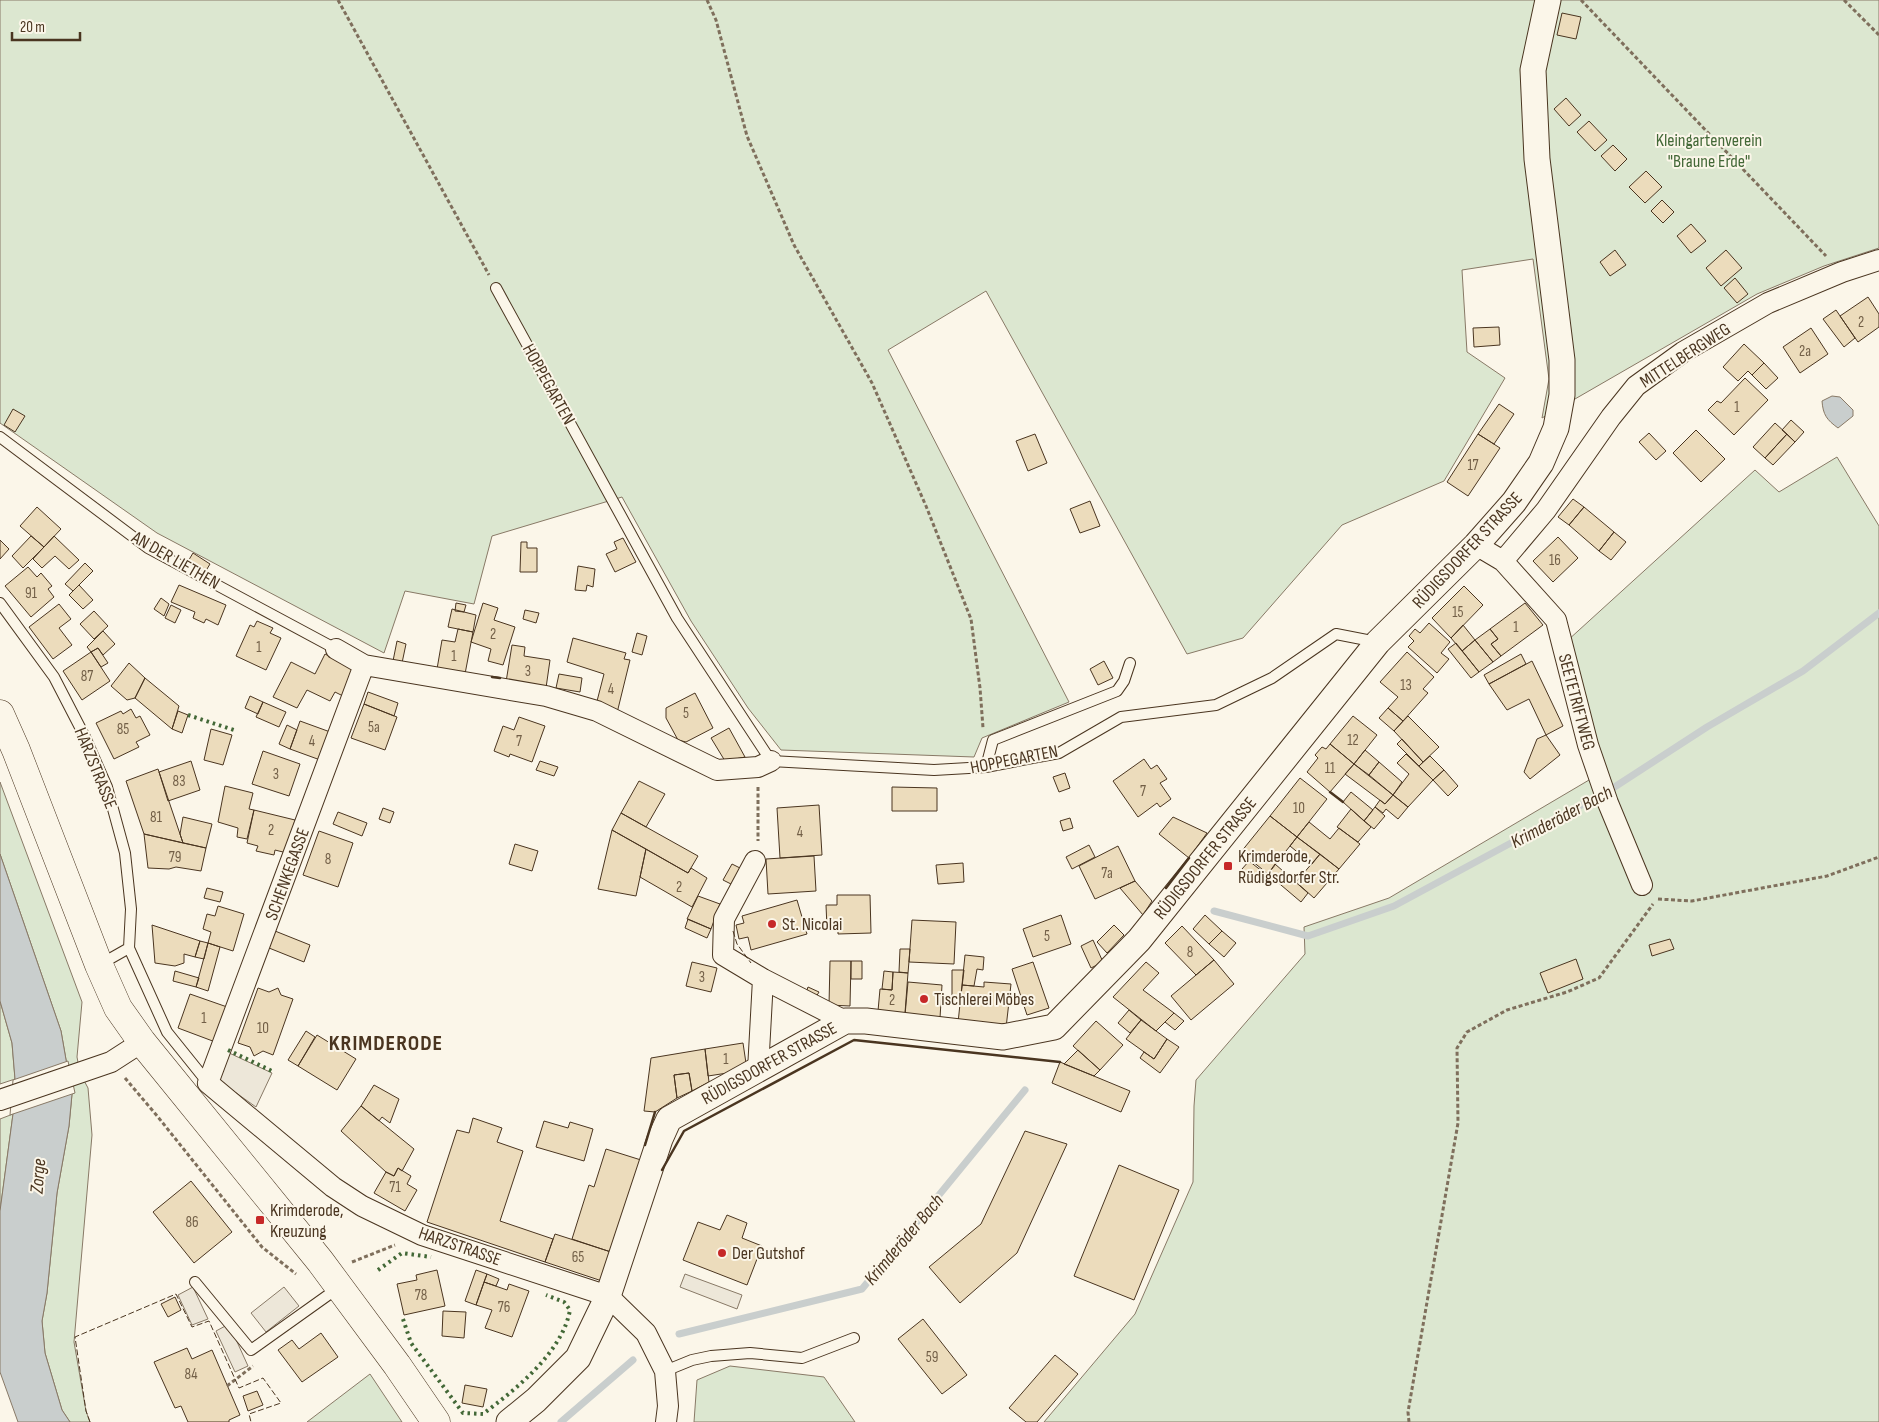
<svg xmlns="http://www.w3.org/2000/svg" width="1879" height="1422" viewBox="0 0 1879 1422" font-family="'Sofia Sans Condensed',sans-serif">
	<style>
		.green { fill: #dce7d0; stroke: #887966 }
		.parking { fill: #ede7d9; stroke: #887966 }
		.water { fill: #c9cecd; stroke: #887966 }
		.pier { fill: #fbf6e9; stroke: #887966 }
		.lines { fill: none; stroke-linecap: round; stroke-linejoin: round }
		.stream { stroke: #c9cecd; stroke-width: 7 }
		.building { fill: #ecdcbc; stroke: #4a3520 }
		.service-casing { stroke: #4a3520; stroke-width: 12 }
		.minor-casing { stroke: #4a3520; stroke-width: 22 }
		.tertiary-casing { stroke: #4a3520; stroke-width: 27 }
		.primary-casing { stroke: #4a3520; stroke-width: 29 }
		.path { stroke: #7f6f5c; stroke-width: 3; stroke-dasharray: 4 2.5; stroke-linecap: butt }
		.service { stroke: #fbf6e9; stroke-width: 10 }
		.minor { stroke: #fbf6e9; stroke-width: 20 }
		.tertiary { stroke: #fbf6e9; stroke-width: 25 }
		.primary { stroke: #fbf6e9; stroke-width: 28 }
		.hedge { stroke: #436837; stroke-width: 4; stroke-dasharray: 2.5 4; stroke-linecap: butt }
		.fence { stroke: #4a3520; stroke-width: 1; stroke-dasharray: 6 2.5; stroke-linecap: butt }
		.wall { stroke: #4a3520; stroke-width: 2.5 }
		.poi-dot { fill: #c62828; stroke: #fbf6e9; stroke-width: 2 }
		.labels { text-anchor: middle; stroke-width: 4; stroke-linejoin: round; paint-order: stroke }
		.number-label { font-size: 15px; fill: #725f47 }
		.park-label { font-size: 18px; fill: #436837; stroke: #fbf6e9 }
		.street-label { font-size: 18px; fill: #4a3520; stroke: #fbf6e9 }
		.poi-label { font-size: 18px; fill: #4a3520; stroke: #fbf6e9; text-anchor: start }
		.water-label { font-size: 19px; font-style: italic; fill: #4a3520; stroke: #fbf6e9 }
		.district-label { font-size: 22px; font-weight: bold; letter-spacing: 1px; fill: #4a3520; stroke: #fbf6e9 }
	</style>
	<rect width="100%" height="100%" fill="#fbf6e9"/>
	<path class="green" d="M0 0H1879V248L1824 266 1757 294 1542 418 1549 379 1533 259 1462 270 1467 352 1505 378 1444 481 1342 525 1243 638 1187 654 986 291 888 350 1069 702 982 738 974 757 781 750 748 708 691 621 622 497 492 536 474 604 405 591 384 653 157 533 0 423Z
		M1837 457 1879 526V1422H1044L1135 1314 1193 1182 1194 1106 1196 1080 1305 954 1304 927 1389 898 1606 770 1567 641 1755 470 1779 492Z
		M0 782 82 1002 77 1057 80 1073 88 1088 92 1135 74 1342 86 1411 90 1422H70L62 1410 45 1353 42 1321 47 1293 57 1193 69 1126 72 1094 61 1031 0 854Z
		M0 1001 12 1043 15 1079 0 1084Z
		M13 1114 1 1204 0 1211V1119Z
		M730 1366 824 1377 855 1422H694L697 1380Z
		M370 1374 402 1422H307Z"/>
	<path class="parking" d="M227 1052 272 1073 256 1107 215 1078Z
		M685 1274 742 1295 737 1309 680 1287Z
		M193 1287 208 1319 192 1325 178 1295Z
		M284 1287 299 1306 266 1332 251 1313Z
		M229 1324 248 1366 235 1372 216 1331Z"/>
	<path class="water" d="M1832 396 1840 397 1853 410V416L1838 428C1827 420 1823 415 1822 401Z
		M0 854 61 1031 72 1094 69 1126 57 1193 47 1293 42 1321 45 1353 62 1410 70 1422H18L0 1372V1211L13 1114 15 1079 12 1043 0 1001Z"/>
	<path class="pier" d="M68 1061 75 1093 10 1115 13 1080Z"/>
	<g class="lines">
		<path class="stream" d="M1214 911 1308 936 1394 906 1613 788 1707 727 1803 671 1879 613
			M679 1334 862 1289 1025 1090
			M561 1422 633 1360"/>
	</g>
	<path class="building" d="M1562 13 1581 17 1576 39 1557 35Z
		M1566 98 1581 115 1569 126 1554 109Z
		M1589 121 1607 140 1595 151 1577 132Z
		M1613 145 1627 159 1615 171 1601 156Z
		M1646 171 1662 187 1645 203 1629 187Z
		M1662 200 1674 212 1663 223 1651 211Z
		M1691 224 1706 241 1691 253 1677 236Z
		M1615 250 1626 265 1610 276 1600 262Z
		M1726 250 1742 268 1721 286 1706 268Z
		M1735 278 1748 294 1737 303 1724 288Z
		M1868 297 1879 314V327L1858 342 1840 316Z
		M1836 310 1855 338 1844 347 1823 319Z
		M1499 327 1500 345 1474 347 1473 328Z
		M1811 328 1828 354 1800 373 1783 347Z
		M1744 344 1764 363 1752 375 1748 371 1738 381 1723 367Z
		M1764 363 1778 378 1766 389 1752 375Z
		M1745 378 1768 400 1734 435 1708 410 1717 401 1721 403Z
		M1499 404 1514 414 1494 444 1478 434Z
		M13 409 25 416 15 432 4 425Z
		M1791 420 1804 432 1795 442 1782 430Z
		M1775 423 1787 434 1765 458 1753 447Z
		M1696 430 1725 459 1701 482 1673 453Z
		M1649 433 1666 451 1656 460 1639 442Z
		M1035 434 1047 463 1028 471 1016 441Z
		M1478 434 1500 448 1468 496 1447 482Z
		M1787 434 1795 442 1773 465 1765 458Z
		M1573 499 1584 507 1569 525 1558 517Z
		M1090 501 1100 526 1080 533 1070 509Z
		M37 507 61 529 44 547 20 526Z
		M1584 507 1614 532 1599 551 1569 525Z
		M1614 532 1626 542 1611 560 1599 551Z
		M31 536 44 547 23 568 12 556Z
		M54 536 79 560 69 569 55 556 42 568 33 559Z
		M1558 537 1578 558 1553 582 1533 561Z
		M623 538 636 562 615 572 606 554 617 549 614 542Z
		M0 540 9 549 0 559Z
		M521 542H527V548H537V572H520Z
		M193 553 210 564 204 574 187 563Z
		M85 563 93 571 73 591 65 584Z
		M578 566 595 569 593 587 587 585 586 591 575 590Z
		M28 567 37 577 41 573 52 586 48 589 54 597 31 617 5 586Z
		M79 585 93 600 83 609 69 595Z
		M179 585 226 605 218 625 206 619 204 623 193 618 195 612 171 602Z
		M1464 586 1483 605 1451 638 1432 618Z
		M161 598 169 604 164 616 154 609Z
		M456 603 466 605 464 612 455 611Z
		M483 603 498 608 494 620 515 627 503 665 488 661 491 649 471 642Z
		M1525 603 1543 625 1501 656 1491 644 1498 639 1490 629Z
		M59 604 71 619 59 628 72 645 53 659 29 627Z
		M171 605 181 610 175 623 165 618Z
		M452 609 476 615 473 632 448 627Z
		M525 610 539 613 536 623 523 619Z
		M94 611 108 626 94 639 80 624Z
		M257 621 273 628 270 633 281 638 266 670 236 656 250 625 254 627Z
		M1429 623 1450 642 1441 653 1449 659 1437 673 1408 647 1414 641 1409 636 1415 629 1420 633Z
		M1463 625 1475 640 1462 651 1451 638Z
		M458 629 473 632 465 674 437 669 442 640 455 642Z
		M1490 629 1498 639 1491 644 1501 656 1493 662 1475 640Z
		M103 631 115 644 103 655 98 648 91 652 87 647Z
		M637 633 647 636 642 655 632 652Z
		M573 638 626 653 624 659 630 660 617 713 596 705 604 674 567 662Z
		M1475 640 1493 662 1479 672 1462 651Z
		M397 641 406 644 402 663 393 661Z
		M1456 643 1479 672 1471 678 1448 649Z
		M512 645 525 647 524 656 550 660 546 688 506 682Z
		M98 648 108 663 101 667 91 652Z
		M91 652 110 681 82 700 63 671Z
		M1407 652 1434 677 1423 689 1428 693 1403 721 1388 708 1398 697 1380 682Z
		M325 654 356 670 343 696 335 692 330 701 307 690 297 708 273 697 291 662 315 674Z
		M1521 654 1526 664 1489 684 1484 675Z
		M1104 661 1113 678 1098 685 1090 669Z
		M1532 661 1563 726 1546 735 1529 699 1507 710 1489 684Z
		M129 663 145 678 135 698 127 700 111 686Z
		M559 674 582 678 580 692 556 688Z
		M145 678 179 706 172 729 135 698Z
		M368 692 398 703 394 716 364 704Z
		M695 693 713 728 686 742 678 740 666 718V708Z
		M250 696 263 702 258 714 245 708Z
		M263 702 286 712 279 727 256 717Z
		M364 704 397 717 385 750 351 738Z
		M1388 708 1403 721 1394 731 1379 718Z
		M131 709 136 718 140 716 150 735 136 742 139 747 114 759 96 723 121 711 123 714Z
		M178 711 188 715 182 733 172 729Z
		M1353 716 1377 735 1354 764 1330 744Z
		M1408 716 1439 747 1423 762 1394 731Z
		M519 717 545 726 532 762 510 754 509 757 494 751 503 726 514 730Z
		M300 721 333 733 323 761 290 749Z
		M287 725 297 730 290 749 279 744Z
		M729 728 745 757 725 761 711 738Z
		M211 729 232 735 223 765 204 760Z
		M1546 735 1560 755 1530 779 1524 772 1537 739Z
		M1402 739 1423 762 1419 766 1397 744Z
		M1330 744 1354 764 1330 792 1307 772 1318 758 1315 755 1322 747 1326 749Z
		M1365 750 1379 762 1369 775 1354 764Z
		M263 751 300 764 289 796 252 784Z
		M1406 754 1433 780 1408 807 1393 795 1409 774 1397 763Z
		M1430 756 1444 770 1433 780 1419 766Z
		M1144 759 1151 769 1157 765 1167 779 1160 783 1171 799 1160 807 1157 803 1138 817 1113 781Z
		M191 761 200 790 168 801 159 772Z
		M540 761 558 767 554 776 536 770Z
		M1379 762 1402 782 1393 795 1369 775Z
		M1354 764 1393 795 1385 804 1345 774Z
		M158 769 180 834 183 843 144 834 126 781Z
		M1444 770 1458 786 1448 796 1433 780Z
		M1065 773 1070 788 1059 792 1053 777Z
		M1300 778 1327 799 1297 837 1270 816Z
		M639 781 665 794 646 827 621 813Z
		M225 786 253 793 249 809 254 810 247 839 237 837 238 828 218 822Z
		M892 787 937 788V811H892Z
		M1351 792 1373 810 1364 821 1343 802Z
		M1393 795 1408 807 1398 819 1386 809 1383 813 1375 807 1380 800 1385 804Z
		M819 805 822 855 780 858 777 808Z
		M1375 807 1385 816 1374 829 1364 821Z
		M383 808 394 812 390 823 379 819Z
		M1351 809 1371 827 1358 842 1337 827Z
		M254 810 295 820 287 853 275 850 274 855 256 851 258 846 247 843Z
		M338 812 367 823 362 836 333 824Z
		M621 813 698 856 688 873 612 830Z
		M1270 816 1297 837 1268 874 1241 852Z
		M183 817 212 824 206 848 183 843 180 834Z
		M1173 817 1207 833 1189 858 1159 834Z
		M1070 818 1073 828 1063 831 1060 821Z
		M1309 822 1330 839 1339 828 1360 844 1339 869 1297 837Z
		M612 830 646 849 636 896 598 889Z
		M319 831 353 843 338 887 303 875Z
		M144 834 206 848 201 871 176 867 169 869 148 868Z
		M1297 837 1320 854 1312 864 1290 846Z
		M515 844 538 851 532 871 509 864Z
		M1089 845 1095 857 1072 869 1066 857Z
		M1118 846 1135 881 1095 899 1079 866Z
		M646 849 688 873 691 868 707 878 692 907 640 877Z
		M1320 854 1339 869 1314 898 1296 882Z
		M814 856 816 891 768 894 766 859Z
		M1249 861 1267 875 1259 884 1242 869Z
		M963 863 964 882 938 884 936 865Z
		M732 864 744 870 735 886 723 880Z
		M1275 864 1308 893 1301 902 1268 874Z
		M1135 881 1152 901 1143 915 1120 888Z
		M207 888 223 892 220 902 204 898Z
		M837 895H870L871 933 838 934V928H827L826 905H837Z
		M698 896 720 904 711 929 687 919Z
		M797 900 807 934 751 950 748 937 739 939 736 925 744 923 742 916Z
		M218 906 244 914 233 951 208 943 211 932 203 929 207 914 215 916Z
		M1061 915 1071 944 1033 957 1023 929Z
		M1205 915 1222 931 1209 944 1193 929Z
		M688 919 711 929 707 938 685 928Z
		M912 920 956 922 954 964 909 962Z
		M152 925 200 941 195 957 184 954V963L175 966 155 963Z
		M1114 925 1124 935 1107 953 1097 942Z
		M1182 926 1214 960 1196 975 1165 943Z
		M275 931 310 945 304 962 269 948Z
		M1222 931 1236 943 1224 957 1209 944Z
		M1670 939 1674 949 1652 956 1649 945Z
		M1093 940 1103 962 1091 968 1081 946Z
		M200 941 208 943 204 959 195 957Z
		M208 943 220 947 208 991 196 987Z
		M900 949H910L908 973 899 972Z
		M965 955 984 957 983 970 977 969 974 986 962 985Z
		M1576 959 1583 979 1548 993 1540 973Z
		M1214 960 1234 984 1191 1020 1171 996Z
		M830 961H851L850 1006 829 1005Z
		M851 961H862V979H851Z
		M692 962 717 968 711 992 686 986Z
		M1033 962 1049 1008 1027 1015 1012 969Z
		M1146 962 1159 973 1143 990 1174 1013 1156 1031 1113 997Z
		M952 970H964L960 1004 952 1003Z
		M175 971 199 978 196 987 173 981Z
		M884 971 893 972 892 990 882 989Z
		M893 972 908 973 905 1013 878 1011 880 989 892 990Z
		M908 982 942 985 940 1018 905 1015Z
		M984 982 1011 984 1006 1028 958 1023 962 985 984 987Z
		M808 987 819 992 816 997 806 993Z
		M258 988 269 992 278 988 281 995 293 999 273 1055 263 1051 254 1056 250 1047 238 1043Z
		M190 994 230 1008 218 1043 178 1028Z
		M1129 1010 1141 1020 1130 1033 1118 1023Z
		M1174 1013 1184 1021 1175 1030 1165 1022Z
		M1141 1020 1167 1039 1154 1059 1126 1039Z
		M1096 1021 1123 1045 1100 1070 1073 1046Z
		M306 1031 315 1037 298 1066 288 1060Z
		M317 1035 356 1059 337 1090 298 1066Z
		M1167 1039 1179 1047 1160 1073 1140 1058 1144 1052 1154 1059Z
		M743 1043 747 1070 708 1076 705 1049Z
		M705 1049 709 1082 692 1091 689 1073 674 1075 677 1098 655 1112 644 1111 651 1058Z
		M1078 1050 1100 1070 1094 1076 1064 1064Z
		M1060 1062 1130 1091 1121 1112 1052 1083Z
		M689 1073 692 1091 677 1098 674 1075Z
		M374 1085 399 1099 390 1123 382 1117 379 1121 361 1106Z
		M361 1106 414 1149 402 1171 398 1168 394 1176 386 1172 341 1131Z
		M473 1118 502 1128 497 1142 523 1151 500 1221 553 1239 545 1262 427 1222 457 1130 469 1133Z
		M544 1121 568 1128 570 1122 593 1129 584 1161 536 1147Z
		M1025 1131 1067 1144 1017 1253 960 1303 929 1267 981 1224Z
		M606 1149 641 1160 611 1252 572 1239 589 1185 594 1187Z
		M1119 1165 1179 1190 1134 1300 1074 1276Z
		M398 1168 411 1176 407 1184 417 1190 405 1211 374 1193 386 1172 394 1176Z
		M191 1181 232 1232 194 1263 153 1212Z
		M727 1215 747 1223 742 1238 762 1246 747 1285 683 1260 698 1222 720 1230Z
		M555 1234 611 1252 602 1281 545 1262Z
		M437 1270 445 1306 404 1315 397 1284 417 1280 416 1275Z
		M476 1270 487 1274 476 1305 465 1301Z
		M487 1274 499 1279 496 1286 484 1282Z
		M484 1282 507 1290 509 1284 529 1291 512 1337 485 1328 492 1310 476 1305Z
		M175 1297 181 1310 168 1317 161 1304Z
		M443 1311 466 1312 464 1338 442 1336Z
		M923 1319 967 1375 942 1394 898 1339Z
		M321 1333 338 1357 302 1382 278 1350 292 1340 299 1349Z
		M187 1348 192 1359 212 1350 240 1415 229 1420V1422H188L181 1406 175 1408 154 1362Z
		M1055 1355 1078 1374 1037 1422H1026L1009 1408Z
		M465 1385 487 1389 483 1407 462 1403Z
		M257 1391 263 1405 248 1411 243 1396Z"/>
	<g class="lines">
		<g class="service-casing">
			<path id="service" d="M496 288 677 618 771 761 934 770 986 767 1059 753 1121 717 1216 705 1272 678 1336 634 1377 642
				M0 437 148 548 336 649
				M0 603 54 677 85 737 107 787 125 853 131 909 129 948 167 1032 208 1083
				M986 767 993 740 1117 691 1124 681 1130 663
				M99 965 129 948
				M195 1282 251 1350 338 1288
				M665 1371 692 1360 711 1356 750 1353 802 1358 854 1338"/>
		</g>
		<g class="minor-casing">
			<path id="minor" d="M1476 545 1503 561 1556 620 1588 745 1608 803 1642 885
				M1503 561 1546 510 1611 417 1636 386 1683 352 1768 303 1842 272 1879 260
				M336 649 364 665 546 696 597 711 717 770 758 767 771 761
				M364 665 208 1083 333 1187 362 1206 422 1235 608 1296 646 1333 665 1371 668 1406 666 1422
				M755 861 724 919 723 955 763 979 758 1070
				M763 979 845 1021
				M0 1100 111 1062 142 1042"/>
		</g>
		<g class="tertiary-casing">
			<path id="tertiary" d="M509 1422 536 1400 578 1358 608 1296 660 1139 669 1119 845 1021H866L1003 1037 1054 1027 1139 940 1378 642 1476 545 1514 502 1541 463 1556 428 1562 395V360L1537 159 1533 70 1548 0"/>
		</g>
		<g class="primary-casing">
			<path id="primary" d="M0 714 16 750 99 965 118 1008 142 1042 320 1261 397 1365 436 1422"/>
		</g>
		<path class="path" d="M338 0 489 275
			M707 0 716 20 747 136 794 245 872 383 926 506 971 619 980 688 983 728
			M1581 0 1826 256
			M1844 0 1879 35
			M758 787V841
			M1658 899 1692 901 1827 876 1879 857
			M125 1078 158 1117 262 1247 296 1274
			M352 1262 395 1245
			M227 1386 253 1366
			M1409 1422 1408 1412 1458 1123 1457 1048 1467 1032 1507 1010 1567 992 1599 978 1653 904"/>
		<use href="#service" class="service"/>
		<use href="#minor" class="minor"/>
		<use href="#tertiary" class="tertiary"/>
		<use href="#primary" class="primary"/>
		<path class="hedge" d="M188 715 234 730
			M228 1050 274 1072
			M378 1270 402 1253 431 1257
			M403 1319 411 1343 463 1413 483 1414C516 1389 562 1353 570 1310L564 1302 546 1295"/>
		<path class="fence" d="M733 931 737 944 751 963
			M90 1422 86 1411 75 1337 176 1294 192 1327 209 1321 239 1388 263 1378 281 1403 249 1414 251 1422"/>
		<path class="wall" d="M492 677 500 678
			M1330 792 1343 802
			M1166 888 1189 858
			M645 1145 655 1112
			M662 1170 684 1131 854 1040 1060 1062"/>
	</g>
	<g class="poi-dot">
		<rect x="1223" y="861" width="10" height="10" rx="2.5"/>
		<circle cx="772" cy="924" r="5"/>
		<circle cx="924" cy="999" r="5"/>
		<rect x="255" y="1215" width="10" height="10" rx="2.5"/>
		<circle cx="722" cy="1253" r="5"/>
	</g>
	<g class="labels">
		<g class="number-label">
			<text x="1861" y="327">2</text>
			<text x="1805" y="356">2a</text>
			<text x="1737" y="412">1</text>
			<text x="1473" y="470">17</text>
			<text x="1555" y="565">16</text>
			<text x="31" y="598">91</text>
			<text x="1458" y="617">15</text>
			<text x="1516" y="632">1</text>
			<text x="493" y="639">2</text>
			<text x="259" y="652">1</text>
			<text x="454" y="661">1</text>
			<text x="528" y="676">3</text>
			<text x="87" y="681">87</text>
			<text x="1406" y="690">13</text>
			<text x="611" y="694">4</text>
			<text x="686" y="718">5</text>
			<text x="374" y="732">5a</text>
			<text x="123" y="734">85</text>
			<text x="1353" y="745">12</text>
			<text x="312" y="746">4</text>
			<text x="519" y="746">7</text>
			<text x="1330" y="773">11</text>
			<text x="276" y="779">3</text>
			<text x="179" y="786">83</text>
			<text x="1143" y="796">7</text>
			<text x="1299" y="813">10</text>
			<text x="156" y="822">81</text>
			<text x="271" y="835">2</text>
			<text x="800" y="837">4</text>
			<text x="175" y="862">79</text>
			<text x="328" y="864">8</text>
			<text x="1107" y="878">7a</text>
			<text x="679" y="892">2</text>
			<text x="1047" y="941">5</text>
			<text x="1190" y="957">8</text>
			<text x="702" y="982">3</text>
			<text x="892" y="1005">2</text>
			<text x="204" y="1023">1</text>
			<text x="263" y="1033">10</text>
			<text x="726" y="1064">1</text>
			<text x="395" y="1192">71</text>
			<text x="192" y="1227">86</text>
			<text x="578" y="1262">65</text>
			<text x="421" y="1300">78</text>
			<text x="504" y="1312">76</text>
			<text x="932" y="1362">59</text>
			<text x="191" y="1379">84</text>
		</g>
		<g class="park-label">
			<text x="1709" y="146">Kleingartenverein<tspan x="1709" dy="21">"Braune Erde"</tspan></text>
		</g>
		<g class="street-label">
			<text transform="translate(1685 355) rotate(-33)" y="6">MITTELBERGWEG</text>
			<text transform="translate(549 384) rotate(61)" y="6">HOPPEGARTEN</text>
			<text transform="translate(1467 550) rotate(-47)" y="6">RÜDIGSDORFER STRASSE</text>
			<text transform="translate(176 560) rotate(30)" y="6">AN DER LIETHEN</text>
			<text transform="translate(1577 702) rotate(75)" y="6">SEETETRIFTWEG</text>
			<text transform="translate(1014 759) rotate(-11)" y="6">HOPPEGARTEN</text>
			<text transform="translate(96 768) rotate(68)" y="6">HARZSTRASSE</text>
			<text transform="translate(1205 858) rotate(-51)" y="6">RÜDIGSDORFER STRASSE</text>
			<text transform="translate(287 874) rotate(-70)" y="6">SCHENKEGASSE</text>
			<text transform="translate(769 1063) rotate(-29)" y="6">RÜDIGSDORFER STRASSE</text>
			<text transform="translate(460 1246) rotate(19)" y="6">HARZSTRASSE</text>
		</g>
		<g class="poi-label">
			<text x="1238" y="862">Krimderode,<tspan x="1238" dy="21">Rüdigsdorfer Str.</tspan></text>
			<text x="782" y="930">St. Nicolai</text>
			<text x="934" y="1005">Tischlerei Möbes</text>
			<text x="270" y="1216">Krimderode,<tspan x="270" dy="21">Kreuzung</tspan></text>
			<text x="732" y="1259">Der Gutshof</text>
		</g>
		<g class="water-label">
			<text transform="translate(1561 816) rotate(-28)" y="7">Krimderöder Bach</text>
			<text transform="translate(37 1176) rotate(-85)" y="7">Zorge</text>
			<text transform="translate(903 1239) rotate(-50)" y="7">Krimderöder Bach</text>
		</g>
		<g class="district-label">
			<text x="386" y="1050">KRIMDERODE</text>
		</g>
	</g>
	<path d="M12 32v8h68v-8" fill="none" stroke="#4a3520" stroke-width="2.5"/>
	<text x="20" y="32" font-size="15" fill="#4a3520" stroke="#fbf6e9" stroke-width="4" paint-order="stroke">20 m</text>
</svg>
